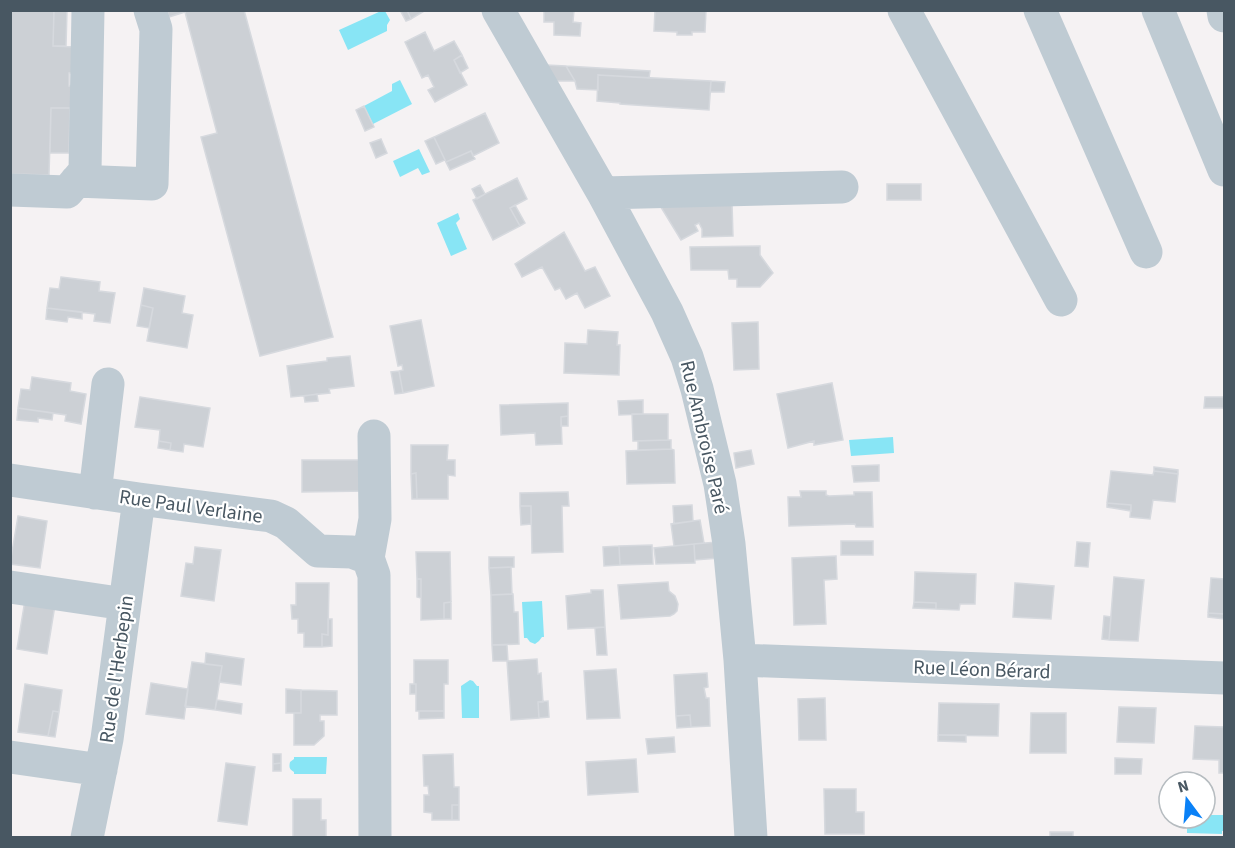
<svg xmlns="http://www.w3.org/2000/svg" width="1235" height="848" viewBox="0 0 1235 848" font-family="'Source Sans 3',sans-serif">
	<style>
		.water { fill: #88e5f5 }
		.building { fill: #ccd0d5; stroke: #d6d9de; stroke-width: 1.5 }
		.lines { fill: none; stroke-linecap: round; stroke-linejoin: round }
		.minor { stroke: #bfcbd3; stroke-width: 33 }
		.labels { text-anchor: middle; stroke-width: 4.5; stroke-linejoin: round; paint-order: stroke }
		.street-label { font-size: 20px; fill: #485762; stroke: #fff }
	</style>
	<rect width="100%" height="100%" fill="#f5f2f3"/>
	<path class="water" d="M381 11H385L390 20 387 25V31L348 50 339 30Z
		M400 80 412 104 373 124 364 106 392 91V84Z
		M419 149 430 172 422 175 418 168 400 177 393 161Z
		M458 213 460 219 456 223 467 249 451 256 437 223Z
		M893 437 894 453 851 456 849 440Z
		M542 601 544 637H542L539 641 535 644 530 642 527 638H524L522 602Z
		M470 680 473 681 477 686H479V718H462L461 686Z
		M294 757H327L326 774H294V772C289 769 289 767 290 762L294 759Z
		M1205 815H1223V818L1224 819V831H1222V834L1187 833V818H1205Z"/>
	<path class="building" d="M10 10H54L53 46 77 47V72L69 73V86H77L76 108H51L49 175 10 174Z
		M54 10H67L66 46H53Z
		M167 10H244L333 337 260 356 201 137 217 133 185 12 169 17Z
		M400 10H407L411 19 406 21Z
		M407 10H426L411 19Z
		M544 10H574L573 22 581 23 580 36 554 35V22H544Z
		M655 10H706L705 32H692V35H677V32L654 31Z
		M425 32 434 51 454 41 462 55 454 60 467 85 435 102 428 90 434 87 428 75 422 78 405 42Z
		M462 55 468 68 460 73 454 60Z
		M546 65 566 66 575 81H555Z
		M566 66 650 71 649 78 598 75V90L577 89 575 81Z
		M598 75 711 81 709 110 620 104V103L597 101Z
		M711 81 725 82 724 92H710Z
		M364 106 374 127 365 131 356 110Z
		M51 108H70L69 153H50Z
		M485 113 499 143 473 156 471 151 446 162 434 137Z
		M434 137 445 160 436 164 425 141Z
		M381 139 387 153 376 158 370 143Z
		M471 151 475 159 450 170 446 162Z
		M517 178 527 199 510 208 520 226 493 240 473 200Z
		M887 184H921V200H887Z
		M480 185 485 194 477 199 472 189Z
		M732 203 733 236 702 237V229L699 223 695 225 698 231 681 240 659 204Z
		M515 205 525 223 520 226 510 208Z
		M564 232 585 271 595 267 610 296 585 308 577 293 566 299 560 288 555 290 542 267 522 277 515 264Z
		M760 246V255L773 273 760 287H737V279H729L728 270H691L690 247Z
		M61 277 100 282 99 291 115 293 110 323 94 321 95 314 47 308 50 288 59 289Z
		M144 288 185 296 182 313 193 315 187 348 147 341 153 308 141 305Z
		M141 305 153 308 149 328 137 326Z
		M47 308 82 312V319L68 317 67 322 46 319Z
		M421 320 434 386 403 393 399 371 403 370 402 365 398 366 390 326Z
		M758 322 759 369 734 370 732 323Z
		M588 330 618 332 617 345H620L619 375 564 373 565 343 587 344Z
		M350 356 354 386 329 389 330 393 291 397 287 366 327 361V358Z
		M399 371 403 393 395 394 391 372Z
		M32 377 71 383 70 391 86 394 81 424 65 421 66 415 18 408 21 389 30 390Z
		M832 383 843 440 814 445V441L788 448 777 394Z
		M317 394 318 401 305 402 304 396Z
		M140 397 210 408 203 447 184 444 183 452 170 450 171 443 159 441 160 430 135 427Z
		M1205 397H1224V408H1204Z
		M643 400V414L619 415 618 401Z
		M568 403V416L561 417 562 444 536 445 535 433 501 435 500 405Z
		M18 408 53 413 52 420 38 418V422L17 420Z
		M632 414H668V440L633 441Z
		M568 416V426H561V417Z
		M668 440H671V449L638 450V441Z
		M159 441 171 443 170 450 158 448Z
		M411 445H448L447 460H455V476L448 475V499H417L416 473 411 474Z
		M671 449 674 450 675 483 627 484 626 451Z
		M751 450 754 464 736 468 734 453Z
		M302 460H367L368 491 302 492Z
		M879 465V481L854 482 852 466Z
		M1154 467 1178 470V474L1154 471Z
		M1111 471 1153 475 1154 471 1178 474 1175 502 1153 500 1150 519 1130 517 1131 505 1107 503Z
		M416 473 417 499H412L411 474Z
		M800 491H826V495L829 496 854 495V492H872L873 527H856L855 524 789 526 788 497H801Z
		M568 492 569 506H562L563 552 532 553 531 506H520V493Z
		M1107 503 1131 505V511L1107 507Z
		M692 505 693 521 674 524 673 506Z
		M520 506H531V524L521 525Z
		M18 516 47 521 40 568 10 564Z
		M700 520 704 543 674 546 671 524Z
		M841 541H873V555H841Z
		M717 542 719 558 695 560 694 544Z
		M1077 542 1090 543 1088 567 1075 566Z
		M694 544 695 563 656 564 654 548Z
		M652 545 653 564 620 565 619 546Z
		M619 546 620 565 604 566 603 547Z
		M195 547 221 550 214 601 181 596 186 563 193 564Z
		M416 552H450L451 602 444 603V619L421 620V579H417Z
		M836 556 837 579 824 580 826 624 794 625 792 558Z
		M489 557H514V567L489 568Z
		M511 567 512 594 491 595 489 568Z
		M915 572 976 574 975 604H960L959 610 936 609V603L914 602Z
		M1114 577 1144 580 1138 641 1109 640Z
		M1211 578 1224 579V614L1208 613Z
		M417 579H421V598L417 597Z
		M668 582 669 591 675 596 678 604 677 611 674 614 670 616 621 619 618 585Z
		M296 583H329L328 635 322 634V647H304V633H298V619H292L291 605H296Z
		M1015 583 1054 586 1051 619 1013 617Z
		M591 590H603L605 627 568 629 566 596 591 593Z
		M513 594 514 612H518L519 644 492 645 491 595Z
		M25 600 55 605 47 654 17 649Z
		M451 602V619H444V603Z
		M914 602 936 603V609L913 608Z
		M1208 613 1224 614V619L1208 617Z
		M1104 616 1111 617 1109 640 1102 639Z
		M328 619H332V646L322 647V634L328 635Z
		M605 627 607 655H597L595 628Z
		M492 645H507L508 661H493Z
		M206 653 244 659 241 685 219 682 222 666 205 664Z
		M537 659 538 674 541 673 543 702H538L539 718 511 720 507 661Z
		M414 660H448V684H444V711H416V684H414Z
		M192 662 222 666 215 710 185 706Z
		M616 669 620 718 587 719 584 671Z
		M707 673 708 687 704 688 706 698H709L710 726 691 727 690 715 676 716 674 675Z
		M151 683 188 689 184 719 146 714Z
		M25 684 62 690 59 712 53 711 48 736 18 732Z
		M410 684H416V694H410Z
		M286 689 301 690V713H286Z
		M301 690 337 691V715H320V721H324V736L314 745H294V713H301Z
		M825 698 826 740H799L798 699Z
		M217 700 242 704 241 714 215 710Z
		M548 701 549 717 539 718 538 702Z
		M939 703 999 704 998 736 938 735Z
		M1119 707 1156 708 1154 743 1117 742Z
		M53 711 59 712 55 737 48 736Z
		M419 711H444V718L419 719Z
		M1031 713H1066V753H1030Z
		M690 715 691 727 677 728 676 716Z
		M1195 726 1224 727V773H1219V760L1193 759Z
		M938 735H966V742L938 741Z
		M674 737 675 752 648 754 646 739Z
		M273 754H281V763L273 764Z
		M453 754 454 787H459V805H452V820H432V813L424 812V795H429L428 786H424L423 755Z
		M1115 758 1142 759 1141 774H1115Z
		M636 759 638 792 588 795 586 762Z
		M226 763 255 767 247 825 218 821Z
		M281 763V771H273V764Z
		M824 789H856V812H864V834H825Z
		M293 799H321V820H326V838H293Z
		M452 805H459V820H452Z
		M1050 832H1073V838H1050Z"/>
	<g class="lines">
		<path class="minor" d="M498 10 603 193 667 312 687 357 697 389 720 484 729 544 740 660 751 838
			M904 10 1061 300
			M1040 10 1146 252
			M1158 10 1224 170
			M1223 10 1224 16
			M76 181 152 184 156 29 150 10
			M10 190 67 192 85 171 88 10
			M603 193 842 187
			M10 480 139 499 271 516 286 523 318 551 352 552 368 558 374 575 375 838
			M95 493 108 384
			M368 558 375 519 374 436
			M10 587 125 604
			M740 660 1224 678
			M10 757 101 770
			M87 838 107 739 139 499"/>
	</g>
	<g class="labels">
		<g class="street-label">
			<text transform="translate(705 437) rotate(77)" y="7">Rue Ambroise Paré</text>
			<text transform="translate(191 506) rotate(8)" y="7">Rue Paul Verlaine</text>
			<text transform="translate(116 669) rotate(-82)" y="7">Rue de l'Herbepin</text>
			<text transform="translate(982 669) rotate(2)" y="7">Rue Léon Bérard</text>
		</g>
	</g>
	<rect width="1235" height="848" fill="none" stroke="#485762" stroke-width="24"/>
	<g transform="translate(1187 800) rotate(344)"><circle r="28" fill="#ffffff" stroke="#b6bcc0" stroke-width="1.5"/>
	<path d="M0-4.5L10 22L0 15L-10 22Z" fill="#0a81f7"/>
	<text y="-9" font-size="16" font-weight="bold" text-anchor="middle" fill="#485762">N</text>
	</g>
</svg>
